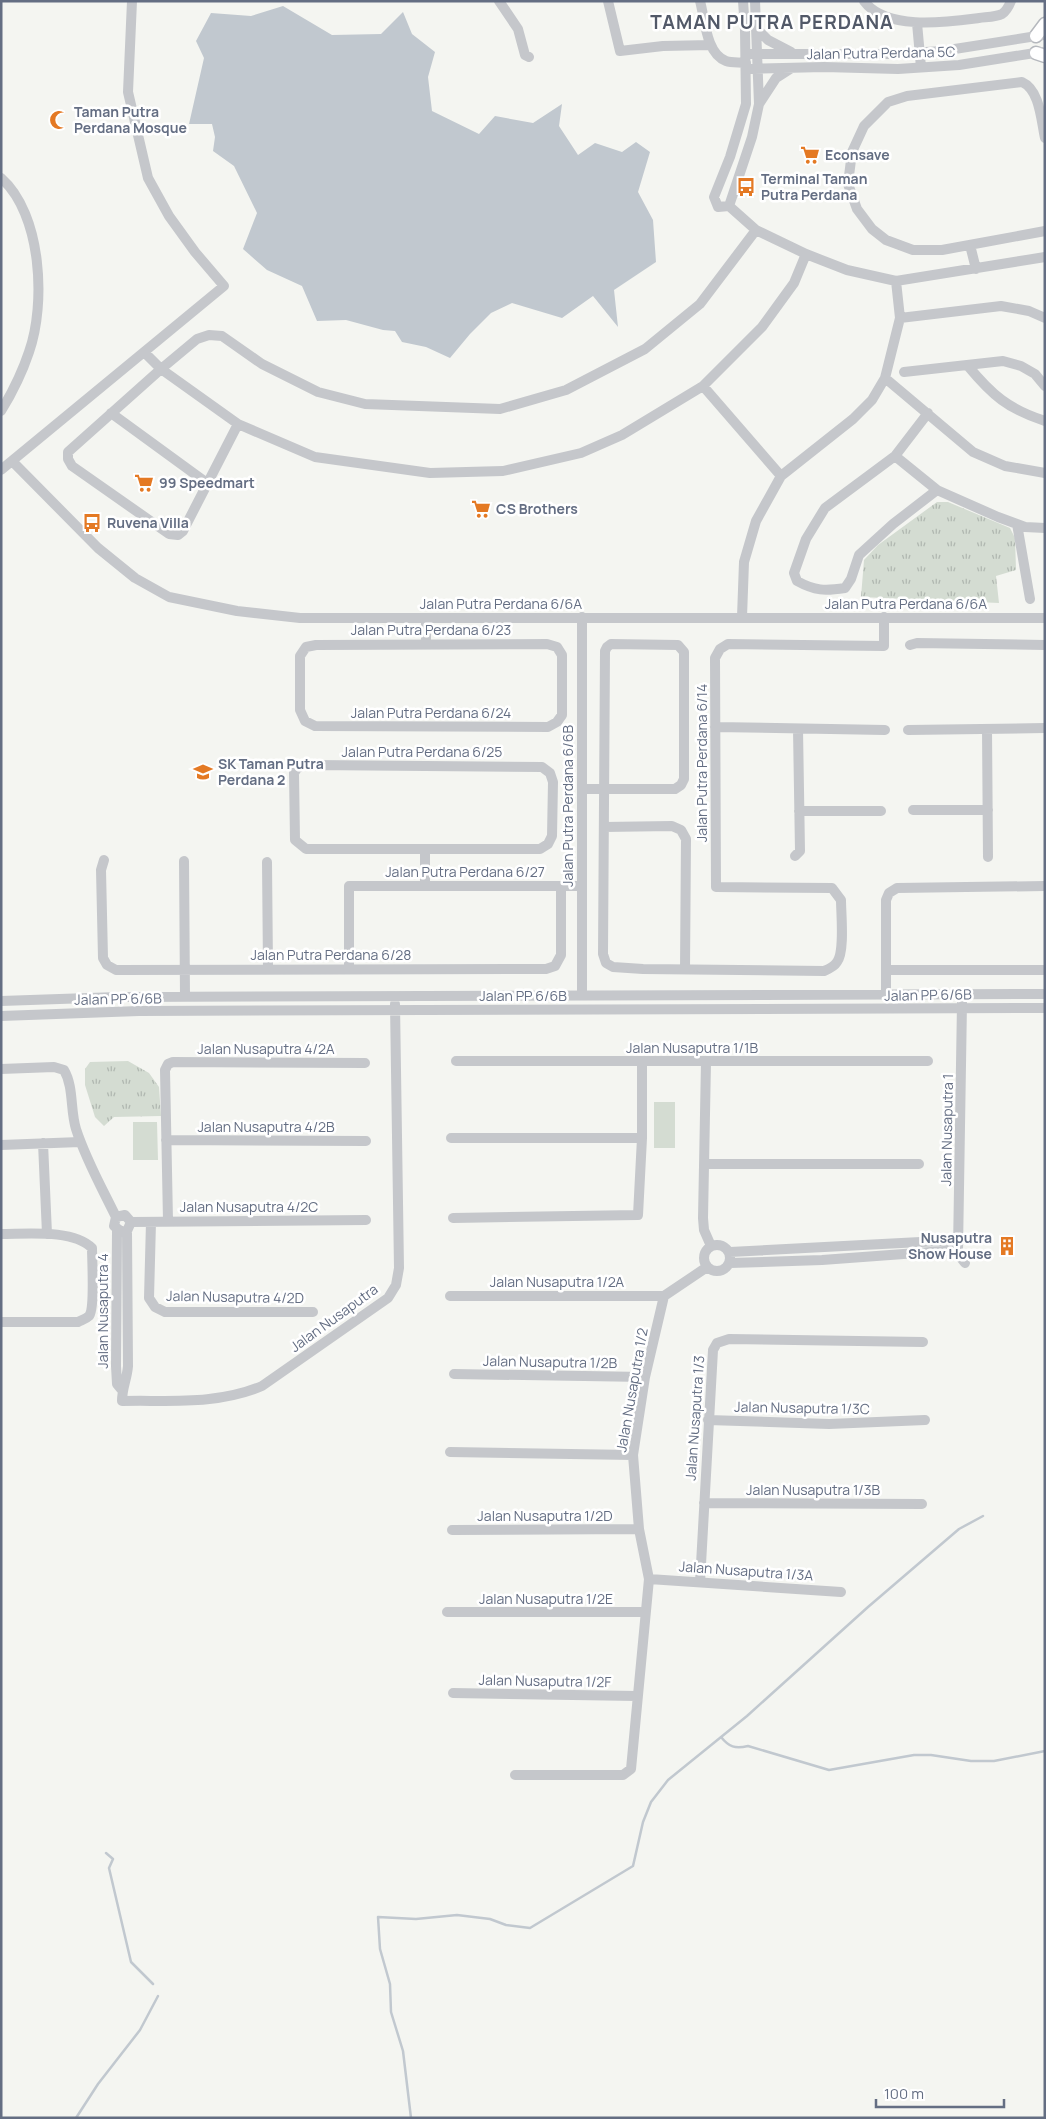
<svg xmlns="http://www.w3.org/2000/svg" width="1046" height="2119" viewBox="0 0 1046 2119" font-family="Manrope,sans-serif">
	<style>
		.grass { fill: #d4dcd2 }
		.park { fill: url(#park-tufts) }
		.water { fill: #c1c8cf }
		.lines { fill: none; stroke-linecap: round; stroke-linejoin: round }
		.stream { stroke: #c1c8cf; stroke-width: 2.5 }
		.major-casing { stroke: #b5b8bd; stroke-width: 15 }
		.minor { stroke: #c5c7cb; stroke-width: 10 }
		.major { stroke: #fff; stroke-width: 12 }
		.labels { text-anchor: middle; stroke-width: 5; stroke-linejoin: round; paint-order: stroke }
		.street-label { font-size: 14px; fill: #646e83; stroke: #fff }
		.poi-label { font-size: 14px; font-weight: bold; fill: #646e83; stroke: #fff; text-anchor: start }
		.district-label { font-size: 19px; font-weight: bold; letter-spacing: 1px; fill: #525968; stroke: #fff }
	</style>
	<defs>
		<pattern id="park-tufts" width="24" height="20" patternUnits="userSpaceOnUse" patternTransform="scale(1.25)"><rect width="24" height="20" fill="#d4dcd2"/><path d="M3 7l-1-3M5 7V3M7 7l1-3M15 17l-1-3M17 17v-4M19 17l1-3" fill="none" stroke="#b0b7b0"/></pattern>
	</defs>
	<rect width="100%" height="100%" fill="#f4f5f1"/>
	<path class="grass" d="M654 1102H675V1148H654Z
		M133 1122H157L158 1160H133Z"/>
	<path class="park" d="M937 502H948L1010 528 1015 538 1016 570 996 576 999 603 861 597 864 560 878 545Z
		M128 1061 149 1073 159 1087 161 1116 114 1117 104 1126 95 1117 85 1085V1069L90 1062Z"/>
	<path class="water" d="M283 6 332 35 381 34 403 12 412 34 435 52 428 77 432 111 479 134 495 116 533 123 562 104 559 126 578 155 595 143 622 152 636 142 650 152 638 192 653 220 656 262 614 290 618 327 593 296 562 318 512 303 491 313 470 334 450 358 426 347 402 342 395 331 383 330 346 320 317 321 302 286 267 270 243 249 257 213 234 166 213 151 215 137 212 124H189L204 58 196 41 211 13 251 16Z"/>
	<g class="lines">
		<path class="stream" d="M721 1737C729 1747 735 1749 748 1746L829 1770 914 1755H931L971 1761H994L1045 1751
			M106 1853 113 1859 109 1868 131 1962 153 1984
			M76 2118 98 2084 140 2030 158 1996
			M411 2118 403 2051 391 2012 390 1984 380 1949 378 1917 416 1919 457 1915 490 1919 506 1925 530 1928 633 1866 643 1822 651 1802 668 1780 747 1716 868 1607 959 1529 983 1516"/>
		<g class="major-casing">
			<path id="major" d="M1036 36 1045 24
				M1036 53 1045 56"/>
		</g>
		<path class="minor" d="M499 1 518 29 525 55 529 57
			M608 1 620 51 663 46 711 45
			M700 1C705 19 706 54 726 61 732 63 740 62 746 63
			M864 1C886 31 947 22 979 18 986 17 996 17 1002 14 1007 11 1009 6 1011 1
			M917 23 921 67
			M757 29 768 40 791 52
			M746 54H894L942 51 1043 35
			M746 69 824 67 898 69 959 65 1041 52
			M759 104 776 78 790 69
			M1045 138C1041 120 1040 90 1022 82L907 96 888 102 864 126 852 152 848 184 857 209 872 229 886 240 913 250H942L1045 231
			M1 178C42 214 46 304 29 352 22 373 12 393 1 411
			M729 206 756 230 806 254 847 270 896 281 1045 257
			M729 206 718 207 714 197 730 157 746 104 745 30 743 1
			M729 206 752 137 759 104 755 1
			M970 245 976 269
			M900 318 1001 306 1029 311 1045 318
			M144 352 161 369 238 424 315 457 430 473 503 471 581 453 622 435 703 386 762 327 794 283 806 254
			M968 366C992 395 1008 409 1045 421
			M904 372 1003 361 1021 366 1035 374 1045 386
			M885 378 973 452 1005 466 1045 473
			M703 386 781 476
			M111 413 207 483
			M928 413 895 456 825 508 806 539 794 573 797 581C815 591 825 591 845 588L851 579 859 555 893 524 937 490
			M238 424 183 531 178 535 169 534 72 466 68 459V452L161 369 197 339 209 335 222 336 262 364 318 392 365 404 500 409 566 390 645 349 700 304 756 230
			M895 456 937 490 998 517 1025 527 1045 528
			M12 461 98 548 135 578 169 597 237 611 300 618H1045
			M1 470 224 286 195 252 169 216 148 178 128 92 132 1
			M1017 524 1030 599
			M742 617 744 562 756 521 781 476 853 419 872 400 885 378 900 318 896 281
			M426 644V618
			M547 644 557 647 562 655V715L557 722 548 727 315 726 305 721 300 710V656L306 647 316 645Z
			M910 645 917 643 1045 645
			M715 727 885 730
			M987 729 988 857
			M908 730 1045 728
			M312 765 542 767 550 773 553 782 552 836 548 844 540 849H306L295 840 294 773C298 765 304 765 312 765Z
			M582 789H675L681 785 684 779V652L678 645 611 644 607 647 605 651 603 954 606 963 613 967 643 969 824 971C829 969 834 967 837 962 845 952 841 914 841 900L832 888 716 887 715 658 720 649 728 644 884 646V617
			M913 810H988
			M799 811H881
			M604 827 672 826 681 830 686 839 685 969
			M425 849V886
			M795 856 800 851 798 729
			M104 860 101 870 103 958 107 965 116 970 546 969 555 966 561 955V886
			M184 861 185 997
			M267 862 268 969
			M349 969V886H582
			M886 970H1045
			M886 994V900L889 893 897 888 1045 886
			M582 995V617
			M1 1001 118 997 1045 994
			M962 1003 958 1250 961 1258 965 1263
			M1 1016 139 1011 1045 1008
			M456 1061H928
			M706 1062 703 1218 704 1230 711 1246
			M1 1069 54 1067 64 1070C74 1087 70 1110 76 1129 86 1160 102 1188 116 1217L114 1226 122 1232 127 1231 131 1222 125 1215 116 1217
			M451 1138H642
			M166 1140 366 1141
			M43 1143 47 1234
			M1 1145 80 1142
			M705 1164H919
			M453 1218 638 1215 642 1138V1062
			M168 1221 165 1070 168 1064 173 1062 365 1063
			M131 1222 366 1220
			M151 1222 149 1298 155 1307 165 1312H313
			M117 1230 116 1366 117 1384 122 1390
			M127 1231 128 1366C127 1379 122 1388 122 1401 170 1400 217 1405 262 1386L388 1298 396 1285 399 1268 395 1004
			M1 1234C27 1234 73 1229 92 1248 92 1259 95 1309 89 1316 86 1319 82 1320 78 1322H1
			M704 1258a13 13 0 1 1 26 0a13 13 0 1 1-26 0Z
			M730 1252 959 1240
			M730 1263 822 1260 958 1250
			M450 1296H664
			M454 1374 645 1377
			M708 1420 829 1424 925 1420
			M450 1452 633 1455
			M704 1503 922 1504
			M452 1530 639 1529
			M649 1579 841 1592
			M700 1582 713 1350 717 1343 729 1339 923 1342
			M447 1612H645
			M453 1693 637 1696
			M515 1775H623L631 1769 649 1579 639 1529 633 1455 645 1377 664 1296 707 1267"/>
		<use href="#major" class="major"/>
	</g>
	<defs>
		<g id="mosque-bare" transform="scale(1.5)"><path d="M3.5-4.9A6 6 0 1 0 3.5 4.9A5 5 0 1 1 3.5-4.9Z" fill="#e47923" stroke="#fff" stroke-width="2.5" paint-order="stroke"/></g>
		<g id="supermarket-bare" transform="scale(1.5)"><path d="M-6-5.5h2.5l.6 2H6L4.5 2H-2.5L-4.4-4H-6ZM-1.5 3.2a1.3 1.3 0 1 0 .1 0ZM3 3.2a1.3 1.3 0 1 0 .1 0Z" fill="#e47923" stroke="#fff" stroke-width="2.5" paint-order="stroke"/></g>
		<g id="bus-bare" transform="scale(1.5)"><path d="M-5-6H5V4H4V6H2V4H-2V6H-4V4H-5ZM-3.5-4V0h7V-4ZM-3.5 1.2v1.5H-2V1.2ZM2 1.2v1.5H3.5V1.2Z" fill="#e47923" stroke="#fff" stroke-width="2.5" paint-order="stroke"/></g>
		<g id="school-bare" transform="scale(1.5)"><path d="M0-5L7-2L0 1L-7-2ZM-4 1L0 2.5L4 1V4Q0 6-4 4Z" fill="#e47923" stroke="#fff" stroke-width="2.5" paint-order="stroke"/></g>
		<g id="building-bare" transform="scale(1.5)"><path d="M-4-6H4V6H1V3H-1V6H-4ZM-2.5-4.3h1.7v1.8h-1.7ZM.8-4.3h1.7v1.8H.8ZM-2.5-1h1.7V.8h-1.7ZM.8-1h1.7V.8H.8Z" fill="#e47923" stroke="#fff" stroke-width="2.5" paint-order="stroke"/></g>
	</defs>
	<g fill-rule="evenodd">
		<use href="#mosque-bare" x="59" y="120"/>
		<use href="#supermarket-bare" x="810" y="155"/>
		<use href="#bus-bare" x="746" y="187"/>
		<use href="#supermarket-bare" x="144" y="483"/>
		<use href="#supermarket-bare" x="481" y="509"/>
		<use href="#bus-bare" x="92" y="523"/>
		<use href="#school-bare" x="203" y="772"/>
		<use href="#building-bare" x="1007" y="1246"/>
	</g>
	<g class="labels">
		<g class="street-label">
			<text transform="translate(881 53) rotate(-1)" y="5">Jalan Putra Perdana 5C</text>
			<text x="501" y="609">Jalan Putra Perdana 6/6A</text>
			<text x="906" y="609">Jalan Putra Perdana 6/6A</text>
			<text x="431" y="635">Jalan Putra Perdana 6/23</text>
			<text x="431" y="718">Jalan Putra Perdana 6/24</text>
			<text x="422" y="757">Jalan Putra Perdana 6/25</text>
			<text transform="translate(702 763) rotate(-90)" y="5">Jalan Putra Perdana 6/14</text>
			<text transform="translate(568 806) rotate(-90)" y="5">Jalan Putra Perdana 6/6B</text>
			<text x="465" y="877">Jalan Putra Perdana 6/27</text>
			<text x="331" y="960">Jalan Putra Perdana 6/28</text>
			<text transform="translate(928 995) rotate(-1)" y="5">Jalan PP 6/6B</text>
			<text x="523" y="1001">Jalan PP 6/6B</text>
			<text transform="translate(118 999) rotate(-1)" y="5">Jalan PP 6/6B</text>
			<text x="692" y="1053">Jalan Nusaputra 1/1B</text>
			<text x="266" y="1054">Jalan Nusaputra 4/2A</text>
			<text x="266" y="1132">Jalan Nusaputra 4/2B</text>
			<text transform="translate(947 1130) rotate(-89)" y="5">Jalan Nusaputra 1</text>
			<text x="249" y="1212">Jalan Nusaputra 4/2C</text>
			<text x="557" y="1287">Jalan Nusaputra 1/2A</text>
			<text transform="translate(235 1297) rotate(1)" y="5">Jalan Nusaputra 4/2D</text>
			<text transform="translate(103 1311) rotate(-90)" y="5">Jalan Nusaputra 4</text>
			<text transform="translate(334 1318) rotate(-36)" y="5">Jalan Nusaputra</text>
			<text transform="translate(550 1362) rotate(1)" y="5">Jalan Nusaputra 1/2B</text>
			<text transform="translate(632 1390) rotate(-80)" y="5">Jalan Nusaputra 1/2</text>
			<text transform="translate(802 1408) rotate(1)" y="5">Jalan Nusaputra 1/3C</text>
			<text transform="translate(695 1418) rotate(-86)" y="5">Jalan Nusaputra 1/3</text>
			<text x="813" y="1495">Jalan Nusaputra 1/3B</text>
			<text x="545" y="1521">Jalan Nusaputra 1/2D</text>
			<text transform="translate(746 1571) rotate(4)" y="5">Jalan Nusaputra 1/3A</text>
			<text x="546" y="1604">Jalan Nusaputra 1/2E</text>
			<text transform="translate(545 1681) rotate(1)" y="5">Jalan Nusaputra 1/2F</text>
		</g>
		<g class="poi-label">
			<text x="74" y="117">Taman Putra<tspan x="74" dy="16">Perdana Mosque</tspan></text>
			<text x="825" y="160">Econsave</text>
			<text x="761" y="184">Terminal Taman<tspan x="761" dy="16">Putra Perdana</tspan></text>
			<text x="159" y="488">99 Speedmart</text>
			<text x="496" y="514">CS Brothers</text>
			<text x="107" y="528">Ruvena Villa</text>
			<text x="218" y="769">SK Taman Putra<tspan x="218" dy="16">Perdana 2</tspan></text>
			<text x="992" y="1243" text-anchor="end">Nusaputra<tspan x="992" dy="16">Show House</tspan></text>
		</g>
		<g class="district-label">
			<text x="772" y="29">TAMAN PUTRA PERDANA</text>
		</g>
	</g>
	<rect width="1046" height="2119" fill="none" stroke="#646e83" stroke-width="5"/>
	<path d="M876 2099v8h128v-8" fill="none" stroke="#646e83" stroke-width="2.5"/>
	<text x="884" y="2099" font-size="15" fill="#646e83" stroke="#ffffff" stroke-width="4" paint-order="stroke">100 m</text>
</svg>
